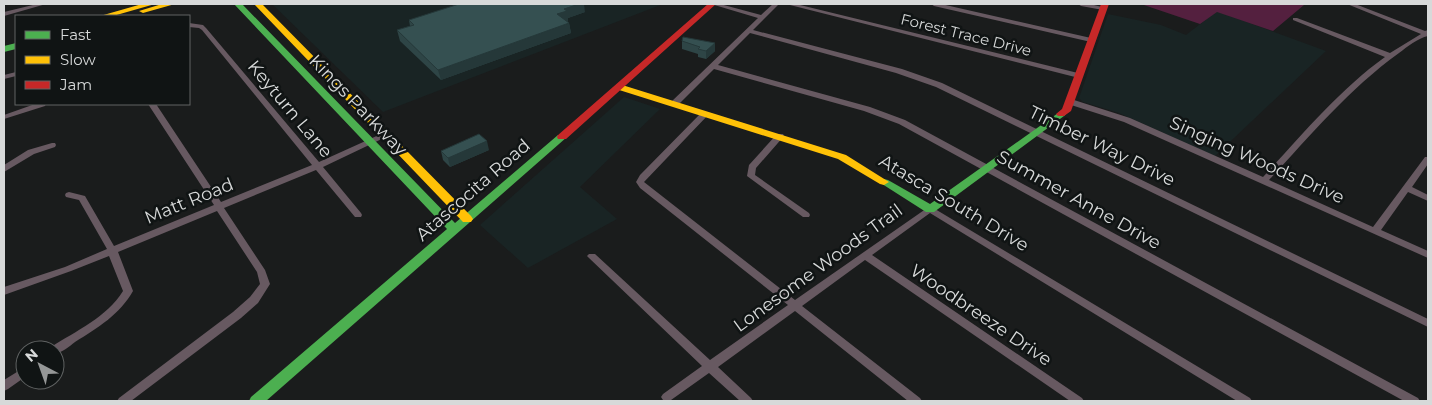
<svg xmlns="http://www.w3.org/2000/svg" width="1432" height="405" viewBox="0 0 1432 405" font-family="Montserrat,sans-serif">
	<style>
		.built { fill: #192424 }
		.green { fill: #54203f }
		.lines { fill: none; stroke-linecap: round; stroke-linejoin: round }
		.street { fill: #675961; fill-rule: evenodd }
		.fast { fill: #4caf50; fill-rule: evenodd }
		.slow { fill: #ffc107; fill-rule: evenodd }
		.jam { fill: #c62828; fill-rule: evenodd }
		.wall { fill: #2e4546 }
		.shaded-wall { fill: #253839 }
		.building { fill: #355051; stroke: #253839 }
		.labels { text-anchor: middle; stroke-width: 5; stroke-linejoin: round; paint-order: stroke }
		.far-street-label { font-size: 15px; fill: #d7d9d9; stroke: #101414 }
		.street-label { font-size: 18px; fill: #d7d9d9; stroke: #101414 }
	</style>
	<rect width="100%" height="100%" fill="#1a1c1c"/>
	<path class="built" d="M272 4H663L383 112Z
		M1217 11 1326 51 1215 156 1119 113 1083 102 1079 98 1108 14 1161 25 1186 35Z
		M624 97 660 109 580 187 617 219 528 268 480 225Z"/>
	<path class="green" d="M1141 4H1300L1304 5 1273 31 1217 12 1200 24Z"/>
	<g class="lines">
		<path class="street" d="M37 4H46L4 16V12Z
			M711 4H720L761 15 773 4H779L753 30 902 69 942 83 1428 319V327L936 87 896 73 750 33 718 65 870 107 905 120 1418 398 1420 401H1404L899 124 864 111 714 69 677 106H671L670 104 671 102 758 18Z
			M786 4H796L1082 74 1083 76 1079 78Z
			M931 4H941L1091 38 1094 40 1091 42 934 6Z
			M1078 4H1090L1106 8 1103 10 1081 6Z
			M1347 4H1355L1425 31 1428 30V36C1418 38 1407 47 1399 53 1349 89 1310 136 1269 180L1373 227 1425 157H1428V164L1412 187 1428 195V201L1408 192 1381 230 1428 251V258L1124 122 1068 104 1067 102 1071 100H1074L1130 118 1263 177C1301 136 1339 90 1385 57L1293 20V18H1297L1390 53 1421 34Z
			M189 23 203 25 206 28 319 162 381 134H387L388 136 323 167 361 213 362 215 361 217H355L316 170 224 208 265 270 270 284 258 303 241 318 131 401H117L119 398 233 312 250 297 260 284 257 272 217 211 118 252 133 291C120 314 98 328 75 342 69 347 62 352 55 354V350H50L51 347C76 331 107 317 123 291L109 256 71 271 4 295V287L65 267 107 249 79 200 66 197 65 195 66 193 69 192 85 196 114 246 214 205 148 104H156L221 202 312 165 202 30 199 28 189 27Z
			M16 72V76L4 79V75Z
			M35 104H46L45 106 4 119V115Z
			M702 112H708L709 114 644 182 795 300 930 206 1250 398 1252 401H1237L930 213 872 255 1082 398 1084 401H1070L865 260 802 306 920 398 922 401H908L795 311 718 367 751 398 753 401H740L709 373 671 400H663L661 397 663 394 702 366 589 258 587 256 589 254H595L710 360 788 305 640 188 636 182 640 175Z
			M777 134H783L784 136 756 168 755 175 809 213 810 215 809 217H803L747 176 749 165Z
			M52 143H55L56 145 55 147 34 154 4 172V165L28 150Z
			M25 367V377L8 389 4 391V380Z"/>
		<path class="fast" d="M234 4H242L455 223 558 135H566L567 137 266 401H249L251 397 447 229Z
			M16 43V49L4 52V46Z
			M1061 111 1064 112 1066 114 1064 116 934 212H926L879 182 884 179 888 180 930 204Z"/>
		<path class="slow" d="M142 4H155L113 16H100Z
			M162 4H175L143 13 139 11Z
			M254 4H262L471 216 473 219 471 222H463Z
			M619 84 846 155 889 182 884 185 880 184 838 159 616 89V85Z"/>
		<path class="jam" d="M708 4H716L566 139H558L557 137 558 135Z
			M1101 4H1109L1071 111 1064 116H1058L1056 114 1062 109Z"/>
	</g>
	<path class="wall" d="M585 12 568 18V21H567L569 23 571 33 441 80 400 41 397 30 410 26 409 20Z
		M682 41 715 43V51L706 59 698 57V54L682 49Z
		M489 150 450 167 443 160 441 151Z"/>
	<path class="shaded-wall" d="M579 4H584L585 12 568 18V21L558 24 557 14 564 9Z
		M569 23 571 33 441 80 438 70Z
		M715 43V51L706 59V51Z
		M487 141 489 150 450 167 448 158Z"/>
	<path class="building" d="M459 4H579L564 9 567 11 557 14 569 23 438 70 397 30 414 25 409 20Z
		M683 37 715 43 706 51 698 49 700 47 682 41Z
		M479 134 487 141 448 158 441 151Z"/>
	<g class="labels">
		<g class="far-street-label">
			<text transform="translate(966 35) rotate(14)" y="5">Forest Trace Drive</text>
		</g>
		<g class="street-label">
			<text transform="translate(358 105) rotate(46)" y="6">Kings Parkway</text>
			<text transform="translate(290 109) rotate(50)" y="6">Keyturn Lane</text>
			<text transform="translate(1102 146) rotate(26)" y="6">Timber Way Drive</text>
			<text transform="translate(1257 160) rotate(24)" y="6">Singing Woods Drive</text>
			<text transform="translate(473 190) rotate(-41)" y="6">Atascocita Road</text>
			<text transform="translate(1079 200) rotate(29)" y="6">Summer Anne Drive</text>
			<text transform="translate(189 201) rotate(-22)" y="6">Matt Road</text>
			<text transform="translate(954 203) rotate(31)" y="6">Atasca South Drive</text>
			<text transform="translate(818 268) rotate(-36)" y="6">Lonesome Woods Trail</text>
			<text transform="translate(981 315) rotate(34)" y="6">Woodbreeze Drive</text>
		</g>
	</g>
	<rect width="1432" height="405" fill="none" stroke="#d7d9d9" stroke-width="10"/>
	<rect x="15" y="15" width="175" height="90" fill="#101414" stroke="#606363"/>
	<rect x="25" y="31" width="25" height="8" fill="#4caf50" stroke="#606363"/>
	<text x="60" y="40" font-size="15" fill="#d7d9d9">Fast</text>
	<rect x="25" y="56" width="25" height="8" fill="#ffc107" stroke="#606363"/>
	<text x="60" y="65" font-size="15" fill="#d7d9d9">Slow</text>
	<rect x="25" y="81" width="25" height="8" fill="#c62828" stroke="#606363"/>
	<text x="60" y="90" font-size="15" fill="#d7d9d9">Jam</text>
	<g transform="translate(40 365) rotate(319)"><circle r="24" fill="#101414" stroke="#606363"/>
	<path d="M0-4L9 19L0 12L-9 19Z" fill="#959797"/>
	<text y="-8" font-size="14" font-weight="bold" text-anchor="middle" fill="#d7d9d9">N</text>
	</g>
</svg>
